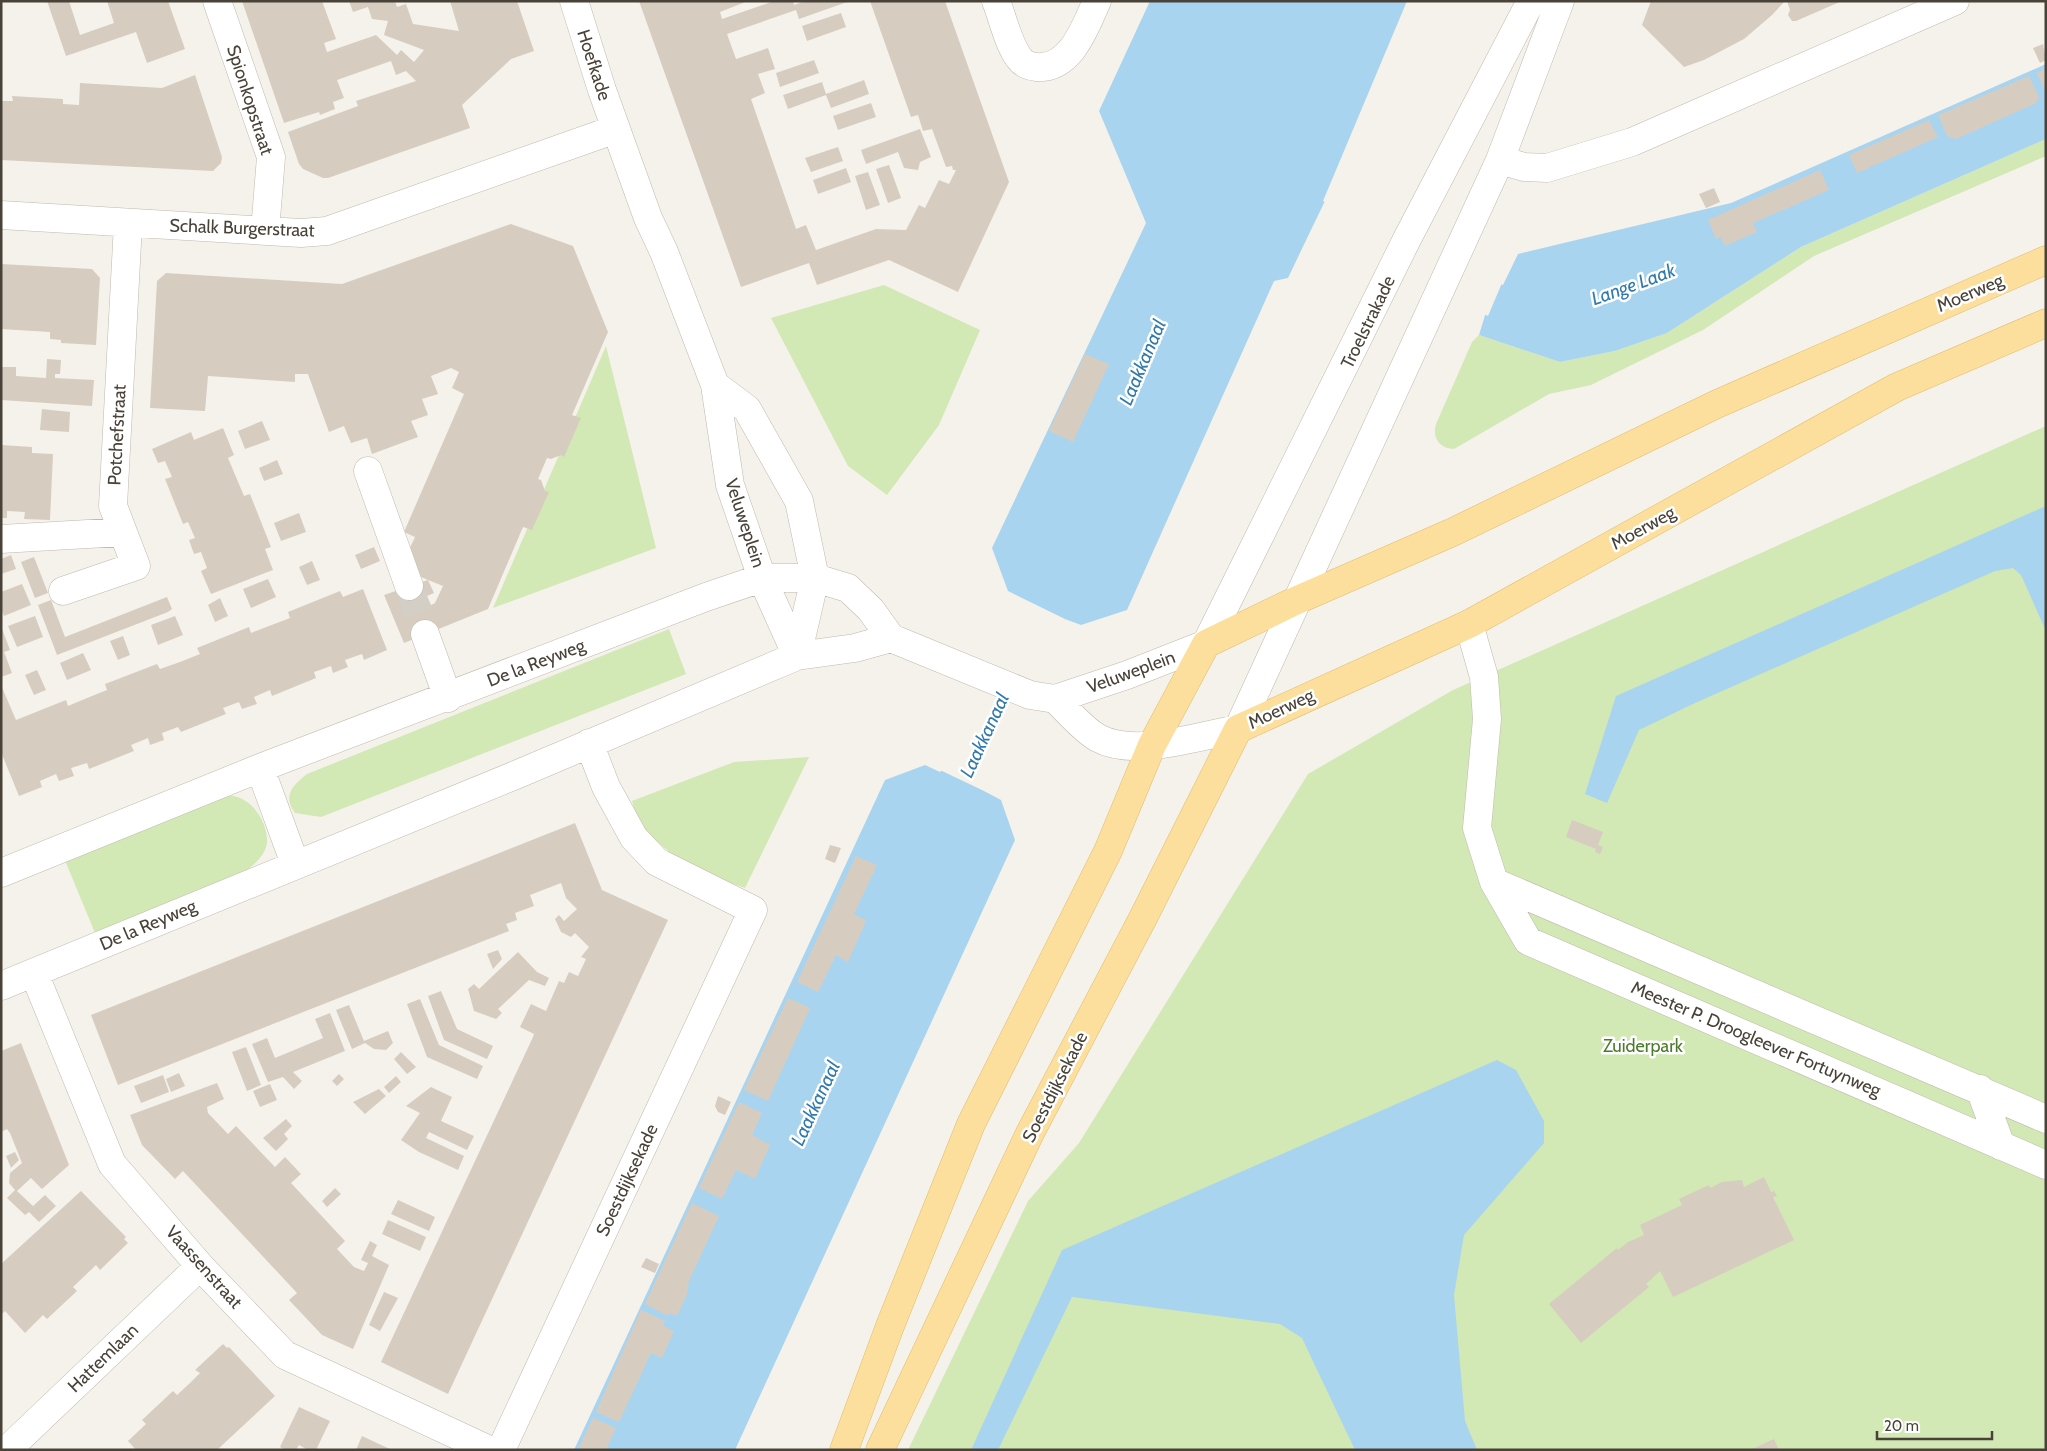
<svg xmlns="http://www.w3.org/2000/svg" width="2047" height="1451" viewBox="0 0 2047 1451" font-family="Cabin,sans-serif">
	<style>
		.green { fill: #d2e8b5 }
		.water { fill: #a9d4ef }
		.pier { fill: #f5f2eb }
		.building { fill: #d6cdc0 }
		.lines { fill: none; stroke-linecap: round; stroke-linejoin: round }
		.minor-tunnel { stroke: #d3cfc7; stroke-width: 28; stroke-dasharray: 28 14; stroke-linecap: butt }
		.minor-casing { stroke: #c0b9ad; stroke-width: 29 }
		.major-casing { stroke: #e2bd6c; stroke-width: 29 }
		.minor { stroke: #fff; stroke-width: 28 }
		.major { stroke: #fcdf9d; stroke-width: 28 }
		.labels { text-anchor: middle; stroke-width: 5; stroke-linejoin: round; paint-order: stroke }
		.street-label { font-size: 18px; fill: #494238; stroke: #fff }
		.park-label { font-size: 18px; fill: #4b7b2c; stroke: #fff }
		.water-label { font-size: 19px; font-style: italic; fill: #317aac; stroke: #fff }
	</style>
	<rect width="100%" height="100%" fill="#f5f2eb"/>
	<path class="green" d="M2046 139V156L1814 256 1703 330 1591 385 1549 394 1454 449C1439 448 1432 438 1436 424L1472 342 1479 335 1560 362 1615 351 1667 333 1801 247Z
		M884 285 980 330 939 425 887 495 848 466 771 318Z
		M606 346 656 548 493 608Z
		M2046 426V1450H908L1028 1201 1079 1143 1308 774 1453 690Z
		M669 629 686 674 321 817 295 813C282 796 293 785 307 774Z
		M809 757 745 888 688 868 639 826 632 801 734 762Z
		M218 796C223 796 229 795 233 796 253 799 268 823 267 843 265 857 251 867 241 875L95 933 64 858Z"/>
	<path class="water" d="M1150 1H1407L1323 201 1503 285 1518 254 1731 203 2046 64V139L1801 247 1667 333 1615 351 1560 362 1479 335 1486 312 1314 232H1310L1288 278 1274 281 1127 610 1081 625 1065 619 1063 621 984 785V791L1001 800 1015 840 735 1450H574L885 780 925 765 940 772 945 767 1022 601V598L1008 591 992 548 1146 223 1099 111Z
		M2046 506V631L2021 575 2013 568 1995 571 1695 703 1639 730 1607 803 1585 794 1616 696Z
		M1497 1060 1516 1070 1544 1121V1143L1464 1235 1454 1295 1465 1421 1477 1450H1355L1302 1338 1280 1324 1072 1297 998 1450H971L1062 1250Z"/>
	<path class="pier" d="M1325 201 1502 283 1488 316 1310 232Z
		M1022 598 1065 619 984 791 940 770Z"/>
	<path class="building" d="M47 1H69L80 35 114 23 107 1H168L185 49 147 63 136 32 66 56Z
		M242 1H322L336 39 324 43 327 52 376 35 397 55 401 50 414 62 424 50 384 35 388 21 372 19 368 7 353 12 349 1H395L397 7 406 4 413 24 459 31 450 1H517L534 51 511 59 462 105 470 128 328 178H323L303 169 299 164 288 132 358 106 356 101 416 81 406 71 396 75 391 61 337 80 344 98 333 102 335 109 320 115 319 112 284 123Z
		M639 1H748L720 12 722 19 774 1H793L794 5 805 1H850L799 19 796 10 727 34 736 59 768 48 775 69 758 74 765 93 751 99 796 229 806 225 816 250 876 229 906 230 919 205 925 208 939 180 949 184 956 170H953L952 166 946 167 932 129 923 131 918 115 911 117 870 1H945L1009 182 958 292 889 260 817 285 809 263 741 287Z
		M1651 1H1785L1772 15 1744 39 1704 60 1684 67 1642 25Z
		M1787 1H1842L1796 21H1792L1788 15 1790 10Z
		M841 13 846 27 807 41 802 26Z
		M2043 44 2046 60 2040 63 2033 48Z
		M814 60 819 73 780 87 776 73Z
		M2046 69V93L2037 73Z
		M195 75 222 157 221 163 213 171 1 160V101H13L12 96 63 99V104L79 105 80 83 162 88Z
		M2029 76 2039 97 2036 103 1956 139 1947 136 1938 115Z
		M864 80 869 94 831 108 826 95 788 109 783 95 822 82 826 94Z
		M871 103 876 117 838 130 833 116Z
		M1929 120 1938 137 1857 173 1849 155Z
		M920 129 931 157 920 162 918 170 904 168 898 152 866 164 861 150Z
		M838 147 843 161 811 172 805 158Z
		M889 165 901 198 888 203 876 169Z
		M846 168 851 182 818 194 813 180Z
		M1820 170 1829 190 1753 223 1757 232 1725 246 1721 237 1716 239 1708 220Z
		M868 172 880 205 866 210 855 176Z
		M1714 188 1720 202 1706 208 1699 194Z
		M511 224 573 246 608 332 572 415 581 418 564 457 561 455 551 459 547 458 538 479 541 480 545 491 549 492 532 530 523 527 488 609 404 643 384 595 428 580 434 593 427 596 431 605 435 603 443 586 428 580 410 572 408 552 415 537 404 532 464 394 452 388 459 372 451 368 431 376 438 394 422 399 428 415 411 421 418 437 372 454 367 438 351 443 344 426 329 432 308 374H295V382L208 376 205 411 150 408 157 281 166 273 342 284Z
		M1 264 92 269 100 278 96 345 61 343V340L50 339V332L1 329Z
		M1085 354 1109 364 1073 442 1049 431Z
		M47 359 61 360 60 374H55V378L94 380 92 406 1 400V367H16V376L46 378Z
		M42 409 70 412 69 432 40 430Z
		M262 421 270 440 245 449 238 431Z
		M223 428 234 455 228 458 244 496 250 494 271 547 265 549 273 570 211 594 201 571 207 568 201 552 194 554 189 540 195 538 188 522 183 524 165 479 172 477 165 461 158 463 152 449 191 432 194 440Z
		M1 445 32 447V453L53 454 50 520 24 519 25 512 7 511V518H1Z
		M277 460 283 474 264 481 259 468Z
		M299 513 306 532 281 541 274 523Z
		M374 547 380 561 361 569 355 555Z
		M11 555 16 569 1 574V559Z
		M34 557 48 593 35 598 21 562Z
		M312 561 320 580 307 585 299 567Z
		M268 579 276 597 251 608 243 589Z
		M22 584 31 605 4 616 1 608V592Z
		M363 589 387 650 364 660 362 654 345 660 348 667 333 673 331 666 314 672 316 678 272 696 270 690 254 697 257 704 242 709 239 702 223 708 226 714 181 732 178 727 162 733 164 740 150 745 148 738 131 745 134 751 89 769 87 763 71 768 74 776 59 781 56 774 40 781 42 787 19 796 1 752V685L16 720 66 700 68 706 87 698 107 690 105 684 157 664 160 669 180 662 200 654 197 648 249 627 251 633 269 626 290 618 288 612 340 591 343 597Z
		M167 597 172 609 168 612 57 655 38 605 51 600 65 637Z
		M220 598 228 616 215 622 208 605Z
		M35 616 43 637 17 647 8 626Z
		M175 616 183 635 158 645 151 625Z
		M1 626 10 650 4 652 12 673 1 677Z
		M123 636 130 655 118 660 110 641Z
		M83 653 91 670 67 680 60 663Z
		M37 670 46 690 34 695 25 675Z
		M1572 820 1603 832 1598 845 1603 847 1600 854 1595 852 1596 849 1566 837Z
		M575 823 602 890 668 920 448 1394 381 1362 533 1037 534 1034 520 1027 531 1004 546 1011 559 981 564 983 569 972 578 976 586 959 581 957 589 947 575 933 571 937 561 932 555 919 559 915 564 921 577 909 566 898 561 883 530 895 534 906 515 913 517 920 506 924 509 931 118 1085 91 1015Z
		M830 845 841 848 835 863 825 859Z
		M856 856 877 865 854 914 866 921 848 962 836 955 818 992 797 982Z
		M498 950 502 959 493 969 487 954Z
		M518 952 537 972 549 978 545 986 529 980 498 1009 502 1013 496 1019 474 1011 468 989 474 984 479 989Z
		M441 991 457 1029 493 1046 487 1059 444 1040 428 996Z
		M788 998 810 1008 768 1101 744 1090Z
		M420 999 439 1045 483 1066 477 1079 427 1057 407 1004Z
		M349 1005 364 1041 388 1031 393 1043 386 1050 374 1049 365 1043 352 1049 336 1010Z
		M330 1013 345 1051 293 1072 302 1081 294 1089 283 1077 268 1082 252 1044 267 1038 275 1058 323 1038 315 1019Z
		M21 1043 69 1165 42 1189 31 1178 17 1191 33 1206 45 1195 56 1206 39 1222 29 1212 25 1215 7 1198 15 1190 9 1183 10 1173 22 1163 10 1133 7 1129 1 1132V1051Z
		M246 1047 261 1085 247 1091 232 1052Z
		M401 1052 416 1067 407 1074 394 1059Z
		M179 1073 185 1086 171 1092 166 1079Z
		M339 1074 344 1079 337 1086 332 1081Z
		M163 1075 169 1092 141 1103 134 1086Z
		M396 1076 401 1082 389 1093 384 1087Z
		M217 1083 224 1099 207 1107 208 1113 228 1134 236 1126 275 1167 285 1157 301 1174 291 1183 345 1241 337 1249 354 1267 364 1271 368 1263 361 1260 370 1241 377 1245 372 1256 389 1265 353 1349 322 1335 289 1300 297 1293 269 1263 183 1171 175 1179 142 1145 130 1115Z
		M270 1084 277 1100 260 1107 253 1091Z
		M431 1087 452 1097 441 1121 474 1136 467 1150 429 1132 426 1138 464 1156 458 1170 419 1152 401 1140 420 1113 406 1106Z
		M379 1089 386 1096 365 1114 353 1102Z
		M718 1096 731 1102 725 1115 718 1112 715 1106Z
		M739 1102 762 1113 752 1135 770 1145 755 1179 736 1170 722 1199 699 1188Z
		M286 1119 292 1126 284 1134 288 1139 276 1151 263 1138Z
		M15 1152 19 1160 11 1168 6 1156Z
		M1764 1177 1771 1192 1774 1191 1777 1196 1773 1197 1794 1240 1673 1297 1660 1271 1646 1284 1649 1287 1581 1343 1549 1304 1617 1248 1618 1250 1628 1242 1644 1235 1640 1225 1682 1205 1679 1199 1709 1185 1710 1188 1722 1182 1742 1180 1744 1187Z
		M335 1188 341 1194 327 1207 322 1201Z
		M81 1191 126 1237 124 1239 128 1243 100 1270 96 1265 73 1287 77 1291 47 1319 43 1315 25 1333 5 1311 1 1315V1264Z
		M398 1200 435 1217 429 1231 391 1214Z
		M692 1203 719 1216 689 1281 687 1294 677 1316 669 1313 668 1316 645 1304Z
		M388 1220 426 1237 420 1251 382 1234Z
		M646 1258 659 1264 655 1273 641 1267Z
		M384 1292 398 1298 380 1331 369 1325Z
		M641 1310 665 1321 663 1326 674 1331 662 1358 651 1353 619 1422 596 1412Z
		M223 1344 227 1348 229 1347 275 1396 217 1450H136L128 1441 146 1424 142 1420 173 1391 177 1395 190 1383 200 1373 195 1370Z
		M299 1407 330 1421 316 1450H308L299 1445 296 1450H286L280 1447Z
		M593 1418 616 1428 606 1450H578Z
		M362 1436 392 1450H356Z
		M1774 1439 1779 1450H1750Z"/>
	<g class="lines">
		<path class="minor-tunnel" d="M409 586 425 634"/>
		<g class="minor-casing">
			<path id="minor" d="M217 1 271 157 265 231
				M574 1 602 90 648 218 664 252 715 385 730 485 762 578 797 656
				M996 1C1003 19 1008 43 1019 58 1023 64 1029 66 1036 67 1071 70 1085 27 1097 1
				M1500 160 1524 167 1547 168 1632 142 1955 1
				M1 215 301 233 327 231 616 129
				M715 385 747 409 799 501 815 578 797 656
				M368 471 409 586
				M1 539 123 532
				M63 591 136 566 113 506 128 224
				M1469 624 1484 677 1487 719 1477 828 1494 882 1528 941 2046 1165
				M425 634 448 698
				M1055 699C1068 711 1082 729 1098 738 1135 758 1198 736 1238 729L1500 160 1560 1
				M260 768 295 864
				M1 873 260 768 706 597 762 578H815L848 588 871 610 891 638 1030 695 1055 699 1127 675 1206 644 1407 239 1531 1
				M1494 882 2046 1119
				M34 973 112 1164 200 1266 285 1355 489 1450
				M1 986 518 774 797 656 855 648 891 638
				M1980 1089 2001 1146
				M7 1450 200 1266
				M501 1450 753 910 657 862 634 838 606 787 589 743"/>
		</g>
		<g class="major-casing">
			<path id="major" d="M844 1450 890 1326 971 1124 1108 851 1152 745 1206 644 1295 601 1453 532 1717 404 2046 260
				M880 1450 1030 1133 1143 918 1238 729 1469 624 1897 387 2046 323"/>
		</g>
		<use href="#minor" class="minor"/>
		<use href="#major" class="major"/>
	</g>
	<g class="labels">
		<g class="street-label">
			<text transform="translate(594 65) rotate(72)" y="6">Hoefkade</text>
			<text transform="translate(250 100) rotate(72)" y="6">Spionkopstraat</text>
			<text transform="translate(242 228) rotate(2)" y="6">Schalk Burgerstraat</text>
			<text transform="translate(1970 293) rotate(-23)" y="6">Moerweg</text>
			<text transform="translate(1368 322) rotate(-64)" y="6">Troelstrakade</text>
			<text transform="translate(117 435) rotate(-87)" y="6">Potchefstraat</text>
			<text transform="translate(745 523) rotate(72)" y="6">Veluweplein</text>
			<text transform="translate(1643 528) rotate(-29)" y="6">Moerweg</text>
			<text transform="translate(536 663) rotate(-21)" y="6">De la Reyweg</text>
			<text transform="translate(1131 672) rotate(-20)" y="6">Veluweplein</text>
			<text transform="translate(1281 709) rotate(-25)" y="6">Moerweg</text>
			<text transform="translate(148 925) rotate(-23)" y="6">De la Reyweg</text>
			<text transform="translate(1756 1039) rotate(23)" y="6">Meester P. Droogleever Fortuynweg</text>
			<text transform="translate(1055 1087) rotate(-63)" y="6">Soestdijksekade</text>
			<text transform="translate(627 1180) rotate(-65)" y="6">Soestdijksekade</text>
			<text transform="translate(204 1267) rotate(48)" y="6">Vaassenstraat</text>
			<text transform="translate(103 1358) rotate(-44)" y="6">Hattemlaan</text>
		</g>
		<g class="park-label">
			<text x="1643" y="1052">Zuiderpark</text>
		</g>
		<g class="water-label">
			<text transform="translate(1633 284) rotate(-20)" y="7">Lange Laak</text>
			<text transform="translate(1142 362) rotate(-67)" y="7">Laakkanaal</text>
			<text transform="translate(984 735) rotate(-65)" y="7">Laakkanaal</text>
			<text transform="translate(815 1103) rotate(-65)" y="7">Laakkanaal</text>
		</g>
	</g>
	<rect width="2047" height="1451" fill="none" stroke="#494238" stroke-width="5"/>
	<path d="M1877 1431v8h115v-8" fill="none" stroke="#494238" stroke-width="2.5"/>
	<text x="1884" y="1431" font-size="15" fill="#494238" stroke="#ffffff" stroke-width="4" paint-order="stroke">20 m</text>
</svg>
